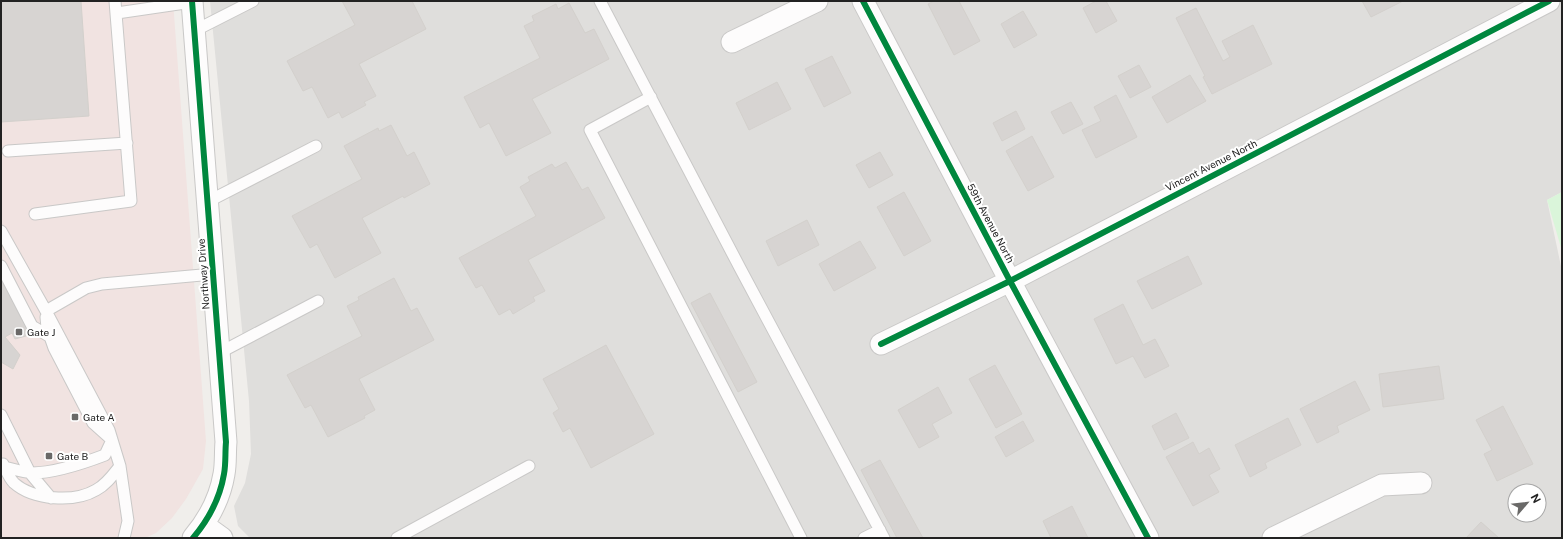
<svg xmlns="http://www.w3.org/2000/svg" width="1563" height="539" viewBox="0 0 1563 539" font-family="'Public Sans',sans-serif">
	<style>
		.residential { fill: #dfdedc; fill-rule: evenodd }
		.commercial { fill: #f1e3e1 }
		.park { fill: #daf5da }
		.building { fill: #d7d4d2; stroke: #d3d0cc }
		.lines { fill: none; stroke-linecap: round; stroke-linejoin: round }
		.service-casing { stroke: #c9c8c7; stroke-width: 13 }
		.minor-casing { stroke: #c9c8c7; stroke-width: 23 }
		.service { stroke: #fdfcfc; stroke-width: 11 }
		.minor { stroke: #fdfcfc; stroke-width: 21 }
		.cycleway-casing { stroke: #fff; stroke-width: 8 }
		.cycleway { stroke: #00873e; stroke-width: 6 }
		.poi-dot { fill: #6a6968; stroke: #fff; stroke-width: 1.5 }
		.labels { text-anchor: middle; stroke-width: 4; stroke-linejoin: round; paint-order: stroke }
		.street-label { font-size: 10px; fill: #222; stroke: #fff }
		.poi-label { font-size: 10px; fill: #222; stroke: #fff; text-anchor: start }
	</style>
	<rect width="100%" height="100%" fill="#f0eeeb"/>
	<path class="residential" d="M210 1H1562V192L1547 200 1562 271V538H250L238 526 234 506 245 483 251 454 249 401ZM1515 491H1539V515H1515Z"/>
	<path class="commercial" d="M1 1H173L206 441 203 469 186 499 172 518 156 533 145 538H1Z"/>
	<path class="park" d="M1562 192V251L1547 200Z"/>
	<path class="building" d="M1 1H81L89 116 1 122Z
		M342 1H412L426 29 359 64 376 96 364 102 366 105 342 118 339 112 328 118 312 87 303 91 287 61 355 25Z
		M934 1H959L980 41 954 55 928 4Z
		M1096 1H1106L1117 21 1096 33 1083 8Z
		M1362 1H1403L1371 17Z
		M569 3 585 33 594 29 609 59 532 99 551 133 506 156 489 123 480 128 464 97 540 58 524 26 534 21 532 16 556 4 558 9Z
		M1196 8 1223 61 1230 57 1222 41 1253 25 1272 64 1212 94 1203 77 1205 76 1176 18Z
		M1023 11 1037 35 1014 48 1001 24Z
		M832 56 851 93 824 107 805 69Z
		M1139 65 1151 87 1130 98 1118 76Z
		M1190 75 1206 101 1167 123 1152 97Z
		M777 82 791 109 749 130 736 103Z
		M1116 95 1137 137 1096 158 1082 130 1101 121 1094 107Z
		M1071 102 1083 124 1063 134 1051 112Z
		M1016 111 1025 129 1002 141 993 123Z
		M391 125 407 156 414 152 430 184 404 198 403 196 362 218 381 253 335 278 317 244 310 248 292 216 362 179 344 146 378 128 379 131Z
		M1032 136 1054 177 1028 191 1006 151Z
		M880 152 893 175 869 188 856 165Z
		M566 162 582 190 588 187 605 218 528 260 545 291 533 297 535 301 513 314 510 309 499 315 482 285 476 288 459 258 536 216 520 187 530 181 528 177 552 164 555 168Z
		M904 192 931 241 904 256 877 207Z
		M807 220 819 245 778 266 766 241Z
		M860 241 876 268 834 291 819 264Z
		M1188 256 1202 284 1152 309 1137 281Z
		M1 270 34 332 26 336 15 339 12 333 5 337 20 355 13 369 1 362Z
		M394 278 411 311 417 308 434 340 359 379 375 410 364 416 365 418 328 437 311 405 305 408 287 375 362 336 347 306 359 300 358 297Z
		M710 293 757 382 738 392 691 303Z
		M1123 304 1143 345 1155 339 1169 366 1145 378 1133 356 1116 364 1094 319Z
		M606 345 654 434 591 468 570 428 563 432 553 413 559 409 543 379Z
		M995 365 1022 414 996 428 969 379Z
		M1439 366 1444 399 1383 407 1379 374Z
		M1355 381 1370 410 1337 426 1339 432 1317 443 1300 409Z
		M938 387 952 413 932 424 939 437 919 448 898 410Z
		M1503 406 1533 464 1497 481 1484 454 1492 450 1476 420Z
		M1176 413 1189 438 1164 450 1152 426Z
		M1288 418 1301 445 1265 463 1267 468 1250 477 1235 445Z
		M1023 421 1034 441 1006 457 995 437Z
		M1193 442 1199 454 1209 448 1220 469 1209 475 1219 492 1193 506 1166 457Z
		M880 460 923 538H897L861 470Z
		M1072 506 1088 538H1051L1043 521Z
		M1481 522 1499 538H1466Z"/>
	<g class="lines">
		<g class="service-casing">
			<path id="service" d="M600 1 740 268 884 538
				M117 13 192 2
				M194 31 253 1
				M651 97 590 130 801 538
				M8 151 127 143
				M207 202 316 146
				M35 214 131 201 115 1
				M1 231 46 311 109 430 120 466 128 521 124 538
				M1 266 32 326 52 338
				M46 311 86 288 102 284 213 274
				M219 353 318 301
				M1 415 30 473 51 498
				M3 464C6 470 9 478 14 483 33 500 74 503 96 490 106 485 113 475 120 466
				M4 467C13 469 23 472 32 473 55 473 84 463 105 455L112 440 93 423 54 348 47 328 46 317
				M397 538 529 466
				M864 538 880 530"/>
		</g>
		<g class="minor-casing">
			<path id="minor" d="M192 1 226 442C225 452 226 464 224 474 220 498 209 519 193 538
				M863 1 1010 281 1148 538
				M732 42 817 1
				M881 344 1010 281 1549 1
				M204 525 222 538
				M1273 538 1382 485 1421 483"/>
		</g>
		<use href="#service" class="service"/>
		<use href="#minor" class="minor"/>
		<g class="cycleway-casing">
			<path id="cycleway" d="M192 1 226 442C225 452 226 464 224 474 220 498 209 519 193 538
				M863 1 1010 281 1148 538
				M881 344 1010 281 1549 1"/>
		</g>
		<use href="#cycleway" class="cycleway"/>
	</g>
	<g class="poi-dot">
		<rect x="15" y="328" width="8" height="8" rx="2"/>
		<rect x="71" y="413" width="8" height="8" rx="2"/>
		<rect x="45" y="452" width="8" height="8" rx="2"/>
	</g>
	<g class="labels">
		<g class="street-label">
			<text transform="translate(1211 165) rotate(-27)" y="4">Vincent Avenue North</text>
			<text transform="translate(991 223) rotate(62)" y="4">59th Avenue North</text>
			<text transform="translate(203 274) rotate(-94)" y="4">Northway Drive</text>
		</g>
		<g class="poi-label">
			<text x="27" y="336">Gate J</text>
			<text x="83" y="421">Gate A</text>
			<text x="57" y="460">Gate B</text>
		</g>
	</g>
	<rect width="1563" height="539" fill="none" stroke="#222222" stroke-width="4"/>
	<g transform="translate(1527 503) rotate(62)"><circle r="19" fill="#ffffff" stroke="#a7a7a7"/>
	<path d="M0-3L7 15L0 10L-7 15Z" fill="#6a6968"/>
	<text y="-6" font-size="11" font-weight="bold" text-anchor="middle" fill="#222222">N</text>
	</g>
</svg>
